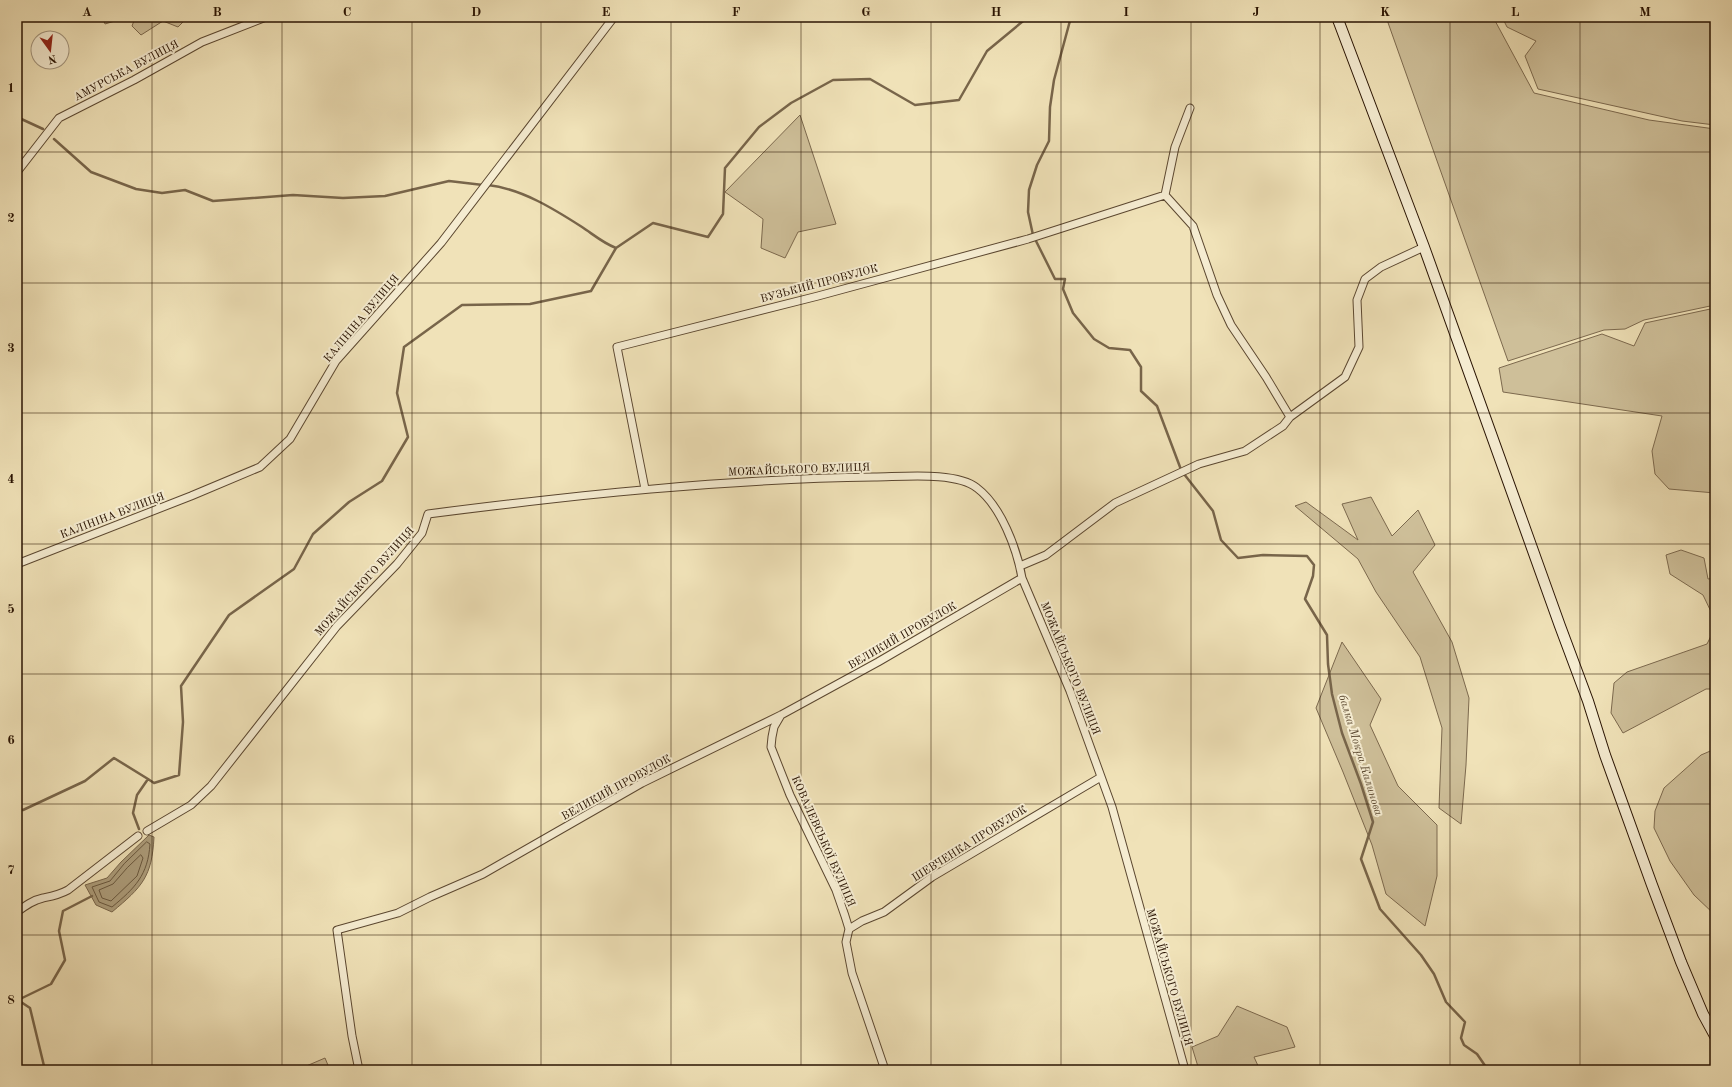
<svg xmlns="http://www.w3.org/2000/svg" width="1732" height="1087" viewBox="0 0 1732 1087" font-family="'Old Standard TT',serif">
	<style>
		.green { fill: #cebf99; stroke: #7c694e }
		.water { fill: #ac9c7a; stroke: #78654a }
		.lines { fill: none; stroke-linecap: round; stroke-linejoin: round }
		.shore { stroke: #6a583e; stroke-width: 1 }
		.stream { stroke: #78654a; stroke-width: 2.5 }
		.street-casing { stroke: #5b4730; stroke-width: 9 }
		.secondary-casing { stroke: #291302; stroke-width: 12 }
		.street { stroke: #f5ecd1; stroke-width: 7 }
		.secondary { stroke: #f5ecd1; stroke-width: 10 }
		.grid { fill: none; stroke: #291302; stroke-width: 1; stroke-opacity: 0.55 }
		.labels { text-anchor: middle; stroke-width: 4; stroke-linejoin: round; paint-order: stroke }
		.street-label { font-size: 11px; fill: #291302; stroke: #f5ecd1 }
		.water-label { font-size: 12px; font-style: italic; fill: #5d4a32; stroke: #f5ecd1 }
		.neatline { fill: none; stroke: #291302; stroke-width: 1.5 }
		.grid-label { font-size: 13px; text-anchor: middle; font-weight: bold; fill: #291302 }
	</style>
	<rect width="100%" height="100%" fill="#f0e2b8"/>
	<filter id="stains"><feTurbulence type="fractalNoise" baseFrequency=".005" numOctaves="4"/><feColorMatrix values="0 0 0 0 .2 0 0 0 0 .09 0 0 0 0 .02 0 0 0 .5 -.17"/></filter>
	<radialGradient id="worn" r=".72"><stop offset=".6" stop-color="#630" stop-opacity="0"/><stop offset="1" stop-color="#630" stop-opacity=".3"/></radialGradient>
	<path class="green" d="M102 17H198L185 20 178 27 163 21 141 35 132 26 135 18 118 20 105 24Z
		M1386 17H1493L1534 93 1649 120 1715 129V305L1644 320 1625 329 1604 330 1508 361Z
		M1502 17H1715V125L1682 121 1538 89 1525 56 1536 41 1507 27Z
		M800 115 836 224 798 232 785 258 761 248 763 219 725 192Z
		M1715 308V493L1669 489 1655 474 1652 451 1662 416 1503 392 1499 368 1602 334 1634 346 1645 323Z
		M1371 497 1392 536 1418 510 1435 545 1413 572 1452 642 1469 698 1466 765 1461 824 1439 808 1442 728 1420 657 1376 592 1358 559 1295 506 1306 502 1358 540 1342 504Z
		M1681 550 1704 558 1708 579 1715 578V620L1703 595 1670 574 1666 555Z
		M1715 628V689H1706L1623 733 1611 713 1614 683 1627 672 1707 644Z
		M1342 642 1381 699 1370 725 1398 786 1437 825V876L1425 926 1386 894 1372 845 1343 772 1316 708Z
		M1715 749V915L1694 895 1670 861 1654 828 1655 811 1664 788 1701 755Z
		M1237 1006 1287 1027 1295 1047 1254 1057 1260 1070H1199L1192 1047 1218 1036Z
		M325 1058 330 1070H297Z"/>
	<path class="water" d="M149 835 154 837C152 877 142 887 112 912L96 905 85 885 107 878 121 862Z"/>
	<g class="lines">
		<path class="shore" d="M147 842 150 844C148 875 135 888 112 907L99 902 92 887 110 881 124 864Z
			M141 855 143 858 137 876 111 901 102 898 99 890 113 884 127 868Z"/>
		<path class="stream" d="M17 117 43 129
			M54 139 91 172 136 189 162 193 185 190 213 201 293 195 343 198 385 196 449 181 483 185
			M488 185C522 189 554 209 582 227 594 235 603 243 616 248
			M1033 235 1028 212 1029 190 1037 165 1049 141 1050 107 1054 80 1071 17
			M1035 239 1055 279H1065L1063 289 1073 313 1094 339 1109 348 1130 350 1141 367V391L1157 406 1180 467
			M1184 474 1213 511 1221 540 1238 558 1263 555 1307 556 1314 565 1313 576 1305 599 1327 635 1328 664 1332 694 1342 733 1361 784 1373 822 1361 859 1380 909 1421 955 1434 974 1446 1002 1465 1022 1461 1038 1464 1045 1477 1054 1488 1070
			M17 809 23 810 85 781 114 758 148 779
			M139 829 133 813 137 795 148 779 154 783 179 775 183 722 181 686 229 615 294 569 313 534 349 502 382 481 408 437 397 393 404 347 462 305 530 304 591 291 616 248 653 223 708 237 723 214 725 168 759 127 791 103 833 80 870 79 915 105 959 100 987 51 1028 17
			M45 1070 30 1008 18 1000 51 984 65 960 59 931 63 911 92 896"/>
		<g class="street-casing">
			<path id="street" d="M17 172 59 118 134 80 202 42 266 17
				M1165 195 1175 147 1190 108
				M645 489 617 347 818 296 1028 239 1165 195 1193 226 1217 295 1231 325 1266 377 1290 417
				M17 564 191 496 260 467 290 439 336 361 441 243 614 17
				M1020 566 1046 555 1115 503 1199 464 1245 451 1283 426 1290 417 1345 377 1359 347 1357 300 1365 279 1381 267 1424 247
				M781 715 774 727 772 737 771 747 790 795 836 890 845 916 849 929 846 942 852 973 885 1070
				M147 831 191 805 211 786 337 626 397 564 422 533 428 514C576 495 725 479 874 477 901 477 956 471 977 488 1001 506 1017 549 1022 578L1070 691 1112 807 1185 1070
				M17 912C25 906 33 900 43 898 53 896 59 895 68 890L138 836
				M849 929 862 921 884 912 932 877 1101 777
				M359 1070 352 1036 337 930 398 913 430 897 483 874 642 783 781 715 878 662 1022 578"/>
		</g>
		<g class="secondary-casing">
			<path id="secondary" d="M1337 17 1424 247 1560 626 1588 701 1605 755 1652 885 1681 962 1703 1014 1715 1036"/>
		</g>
		<use href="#street" class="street"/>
		<use href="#secondary" class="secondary"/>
	</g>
	<path class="grid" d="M152 17V1070M282 17V1070M412 17V1070M541 17V1070M671 17V1070M801 17V1070M931 17V1070M1061 17V1070M1191 17V1070M1320 17V1070M1450 17V1070M1580 17V1070M17 152H1715M17 283H1715M17 413H1715M17 544H1715M17 674H1715M17 804H1715M17 935H1715"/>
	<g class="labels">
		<g class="street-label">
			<text transform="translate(126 70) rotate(-28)" y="4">АМУРСЬКА ВУЛИЦЯ</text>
			<text transform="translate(819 283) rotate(-15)" y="4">ВУЗЬКИЙ ПРОВУЛОК</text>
			<text transform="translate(361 318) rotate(-50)" y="4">КАЛІНІНА ВУЛИЦЯ</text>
			<text transform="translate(799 469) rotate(-2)" y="4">МОЖАЙСЬКОГО ВУЛИЦЯ</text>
			<text transform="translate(112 515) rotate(-21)" y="4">КАЛІНІНА ВУЛИЦЯ</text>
			<text transform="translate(364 581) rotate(-48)" y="4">МОЖАЙСЬКОГО ВУЛИЦЯ</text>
			<text transform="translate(902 635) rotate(-30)" y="4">ВЕЛИКИЙ ПРОВУЛОК</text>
			<text transform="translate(1071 668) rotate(68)" y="4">МОЖАЙСЬКОГО ВУЛИЦЯ</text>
			<text transform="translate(616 787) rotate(-29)" y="4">ВЕЛИКИЙ ПРОВУЛОК</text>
			<text transform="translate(824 841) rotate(66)" y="4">КОВАЛЕВСЬКОЇ ВУЛИЦЯ</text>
			<text transform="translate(969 843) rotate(-32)" y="4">ШЕВЧЕНКА ПРОВУЛОК</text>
			<text transform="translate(1170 977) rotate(74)" y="4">МОЖАЙСЬКОГО ВУЛИЦЯ</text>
		</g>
		<g class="water-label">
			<text transform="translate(1361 755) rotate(73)" y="4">балка Мокра Калинова</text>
		</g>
	</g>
	<rect width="1732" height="1087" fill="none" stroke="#f0e2b8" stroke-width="44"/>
	<g transform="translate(50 50) rotate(165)"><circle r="19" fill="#f5ecd1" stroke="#a3957e"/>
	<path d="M0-3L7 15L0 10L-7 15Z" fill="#8f2418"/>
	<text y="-6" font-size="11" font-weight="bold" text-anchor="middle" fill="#291302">N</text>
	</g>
	<rect x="22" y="22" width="1688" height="1043" class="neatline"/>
	<g class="grid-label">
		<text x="87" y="16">A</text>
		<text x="217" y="16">B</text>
		<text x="347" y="16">C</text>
		<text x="476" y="16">D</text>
		<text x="606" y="16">E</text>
		<text x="736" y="16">F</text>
		<text x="866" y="16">G</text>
		<text x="996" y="16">H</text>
		<text x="1126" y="16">I</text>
		<text x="1256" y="16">J</text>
		<text x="1385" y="16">K</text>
		<text x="1515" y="16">L</text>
		<text x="1645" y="16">M</text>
		<text x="11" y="92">1</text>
		<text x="11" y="222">2</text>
		<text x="11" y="352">3</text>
		<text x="11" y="483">4</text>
		<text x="11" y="613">5</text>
		<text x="11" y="744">6</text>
		<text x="11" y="874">7</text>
		<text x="11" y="1004">8</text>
	</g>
	<rect width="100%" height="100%" filter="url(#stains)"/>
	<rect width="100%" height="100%" fill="url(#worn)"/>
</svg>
